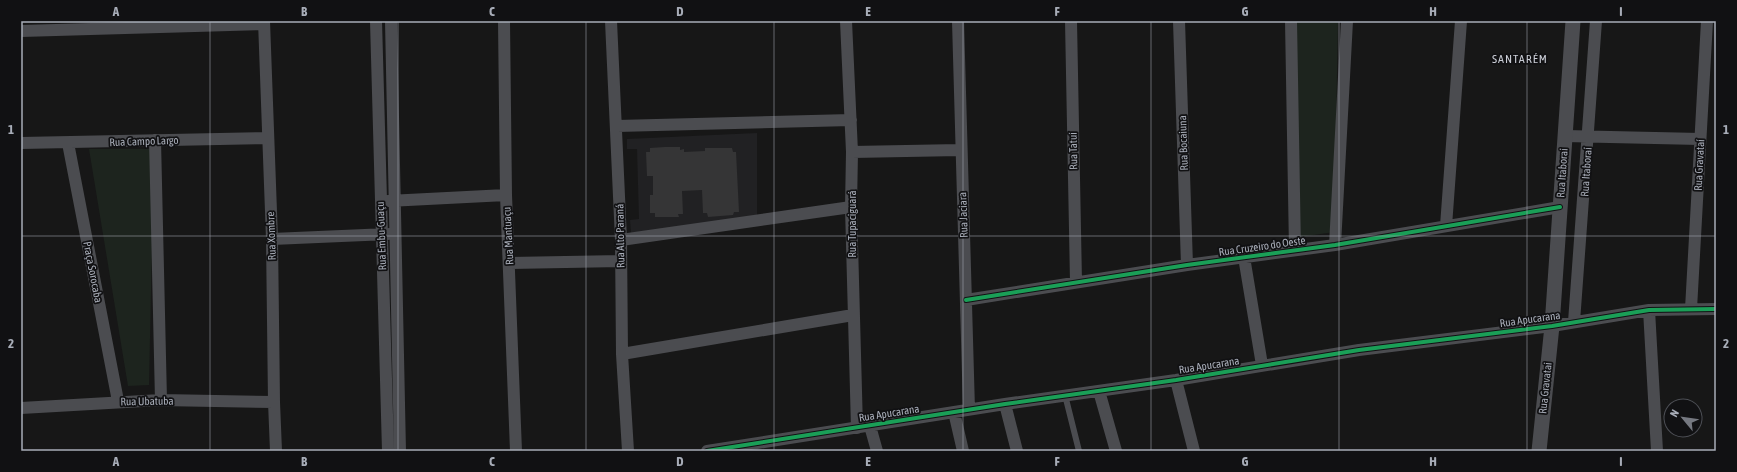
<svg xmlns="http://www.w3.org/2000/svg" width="1737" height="472" viewBox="0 0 1737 472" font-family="'Asap Condensed',sans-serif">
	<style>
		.built { fill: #212123 }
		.green { fill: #1d241e }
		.building { fill: #353536 }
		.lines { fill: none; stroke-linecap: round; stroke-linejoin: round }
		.service { stroke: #4b4c50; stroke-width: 6 }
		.minor { stroke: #4b4c50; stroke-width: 12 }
		.tertiary { stroke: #4b4c50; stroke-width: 15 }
		.cycleway-casing { stroke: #111113; stroke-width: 6 }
		.cycleway { stroke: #1a9f57; stroke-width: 4 }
		.grid { fill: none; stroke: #a8adb8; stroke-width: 1; stroke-opacity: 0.55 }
		.labels { text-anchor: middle; stroke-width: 3.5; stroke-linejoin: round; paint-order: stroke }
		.street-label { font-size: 11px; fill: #a8adb8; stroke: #111113 }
		.neighbourhood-label { font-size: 12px; letter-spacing: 1px; fill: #c9ccd4; stroke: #111113 }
		.neatline { fill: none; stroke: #a8adb8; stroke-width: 1.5 }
		.grid-label { font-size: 13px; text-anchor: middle; font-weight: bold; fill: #a8adb8 }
	</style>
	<rect width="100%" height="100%" fill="#171717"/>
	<path class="built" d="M757 133V216L631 233 630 220 639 219 637 149H627V139Z"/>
	<path class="green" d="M1292 21H1338L1334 232 1300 237Z
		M89 149H154L149 385 128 386Z"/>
	<path class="building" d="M665 147H680V150L684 149V152L705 151V148H732L733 152H736L739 212H734L733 215 708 217 707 213H703L702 190 682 191 683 214H678L679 217H655V213H650V195H653V176H647L646 152H650V148Z"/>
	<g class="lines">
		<path class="service" d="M1065 395 1079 451"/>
		<path class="minor" d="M264 21 272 239 274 402 276 451
			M376 21 388 451
			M391 21 400 451
			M504 21 506 195 516 451
			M611 21 621 240 622 354 628 451
			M846 21 852 152 851 207 857 428
			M958 21 969 410
			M1071 21 1076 282
			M1179 21 1187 265
			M1291 21 1295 250
			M21 31 264 24
			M617 126 851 120
			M1565 136 1700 139
			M155 140 161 400
			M21 143 267 138
			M68 143 118 401
			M852 152 960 150
			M388 201 506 195
			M1446 226 1461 21
			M272 239 388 234
			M621 240 851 207
			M1335 245 1347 21
			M1244 257 1262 365
			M510 263 621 261
			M966 300 1187 265 1335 245 1560 207
			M1691 309 1707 21
			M1649 310 1657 451
			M1574 322 1596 21
			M622 354 853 315
			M1176 380 1194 451
			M1099 391 1116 451
			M1005 404 1017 451
			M21 408 161 400 274 402
			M954 412 963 451
			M870 426 877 451
			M707 451 1005 404 1176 380 1359 350 1552 326 1649 310 1716 309"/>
		<path class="tertiary" d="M1539 451 1552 326 1573 21"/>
		<g class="cycleway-casing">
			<path id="cycleway" d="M966 300 1187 265 1335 245 1560 207
				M707 451 1005 404 1176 380 1359 350 1552 326 1649 310 1716 309"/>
		</g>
		<use href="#cycleway" class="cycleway"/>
	</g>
	<path class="grid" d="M210 21V451M398 21V451M586 21V451M774 21V451M963 21V451M1151 21V451M1339 21V451M1527 21V451M21 236H1716"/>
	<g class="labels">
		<g class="street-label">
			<text transform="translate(144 141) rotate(-2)" y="4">Rua Campo Largo</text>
			<text transform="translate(1183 143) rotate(-92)" y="4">Rua Bocaiuna</text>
			<text transform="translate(1073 151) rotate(-91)" y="4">Rua Tatuí</text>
			<text transform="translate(1699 165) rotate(-87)" y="4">Rua Gravataí</text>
			<text transform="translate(1586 172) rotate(-86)" y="4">Rua Itaboraí</text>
			<text transform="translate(1562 173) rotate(-86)" y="4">Rua Itaborai</text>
			<text transform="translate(963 215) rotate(-92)" y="4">Rua Jaciara</text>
			<text transform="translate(852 224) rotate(-90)" y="4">Rua Tupaciguará</text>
			<text transform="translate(271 236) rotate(-92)" y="4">Rua Xombre</text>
			<text transform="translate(381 236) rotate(-92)" y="4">Rua Embu-Guaçu</text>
			<text transform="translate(508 236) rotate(-93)" y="4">Rua Mantuaçu</text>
			<text transform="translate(620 236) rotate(-91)" y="4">Rua Alto Paraná</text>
			<text transform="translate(1262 246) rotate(-8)" y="4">Rua Cruzeiro do Oeste</text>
			<text transform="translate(93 272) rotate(79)" y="4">Praça Sorocaba</text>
			<text transform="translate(1530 319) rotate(-8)" y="4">Rua Apucarana</text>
			<text transform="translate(1209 365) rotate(-9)" y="4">Rua Apucarana</text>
			<text transform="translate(1545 388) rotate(-84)" y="4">Rua Gravatai</text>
			<text transform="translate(147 401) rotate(-1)" y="4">Rua Ubatuba</text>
			<text transform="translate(889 413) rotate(-9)" y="4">Rua Apucarana</text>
		</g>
		<g class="neighbourhood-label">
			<text x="1520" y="63">SANTARÉM</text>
		</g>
	</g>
	<rect width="1737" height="472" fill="none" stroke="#111113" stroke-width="44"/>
	<g transform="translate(1683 418) rotate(299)"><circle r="19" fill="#111113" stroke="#4d4f55"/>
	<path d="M0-3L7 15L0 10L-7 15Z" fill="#757880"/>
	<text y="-6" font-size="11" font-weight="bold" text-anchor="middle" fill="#a8adb8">N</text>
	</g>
	<rect x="22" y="22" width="1693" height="428" class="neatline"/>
	<g class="grid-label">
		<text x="116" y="16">A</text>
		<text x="304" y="16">B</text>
		<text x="492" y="16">C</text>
		<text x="680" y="16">D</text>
		<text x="868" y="16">E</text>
		<text x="1057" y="16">F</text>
		<text x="1245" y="16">G</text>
		<text x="1433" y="16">H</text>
		<text x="1621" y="16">I</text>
		<text x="11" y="134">1</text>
		<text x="1726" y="134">1</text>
		<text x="11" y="348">2</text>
		<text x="1726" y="348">2</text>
		<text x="116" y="466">A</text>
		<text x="304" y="466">B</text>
		<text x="492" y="466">C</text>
		<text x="680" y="466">D</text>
		<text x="868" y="466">E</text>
		<text x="1057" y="466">F</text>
		<text x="1245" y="466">G</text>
		<text x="1433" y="466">H</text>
		<text x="1621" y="466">I</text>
	</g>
</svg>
